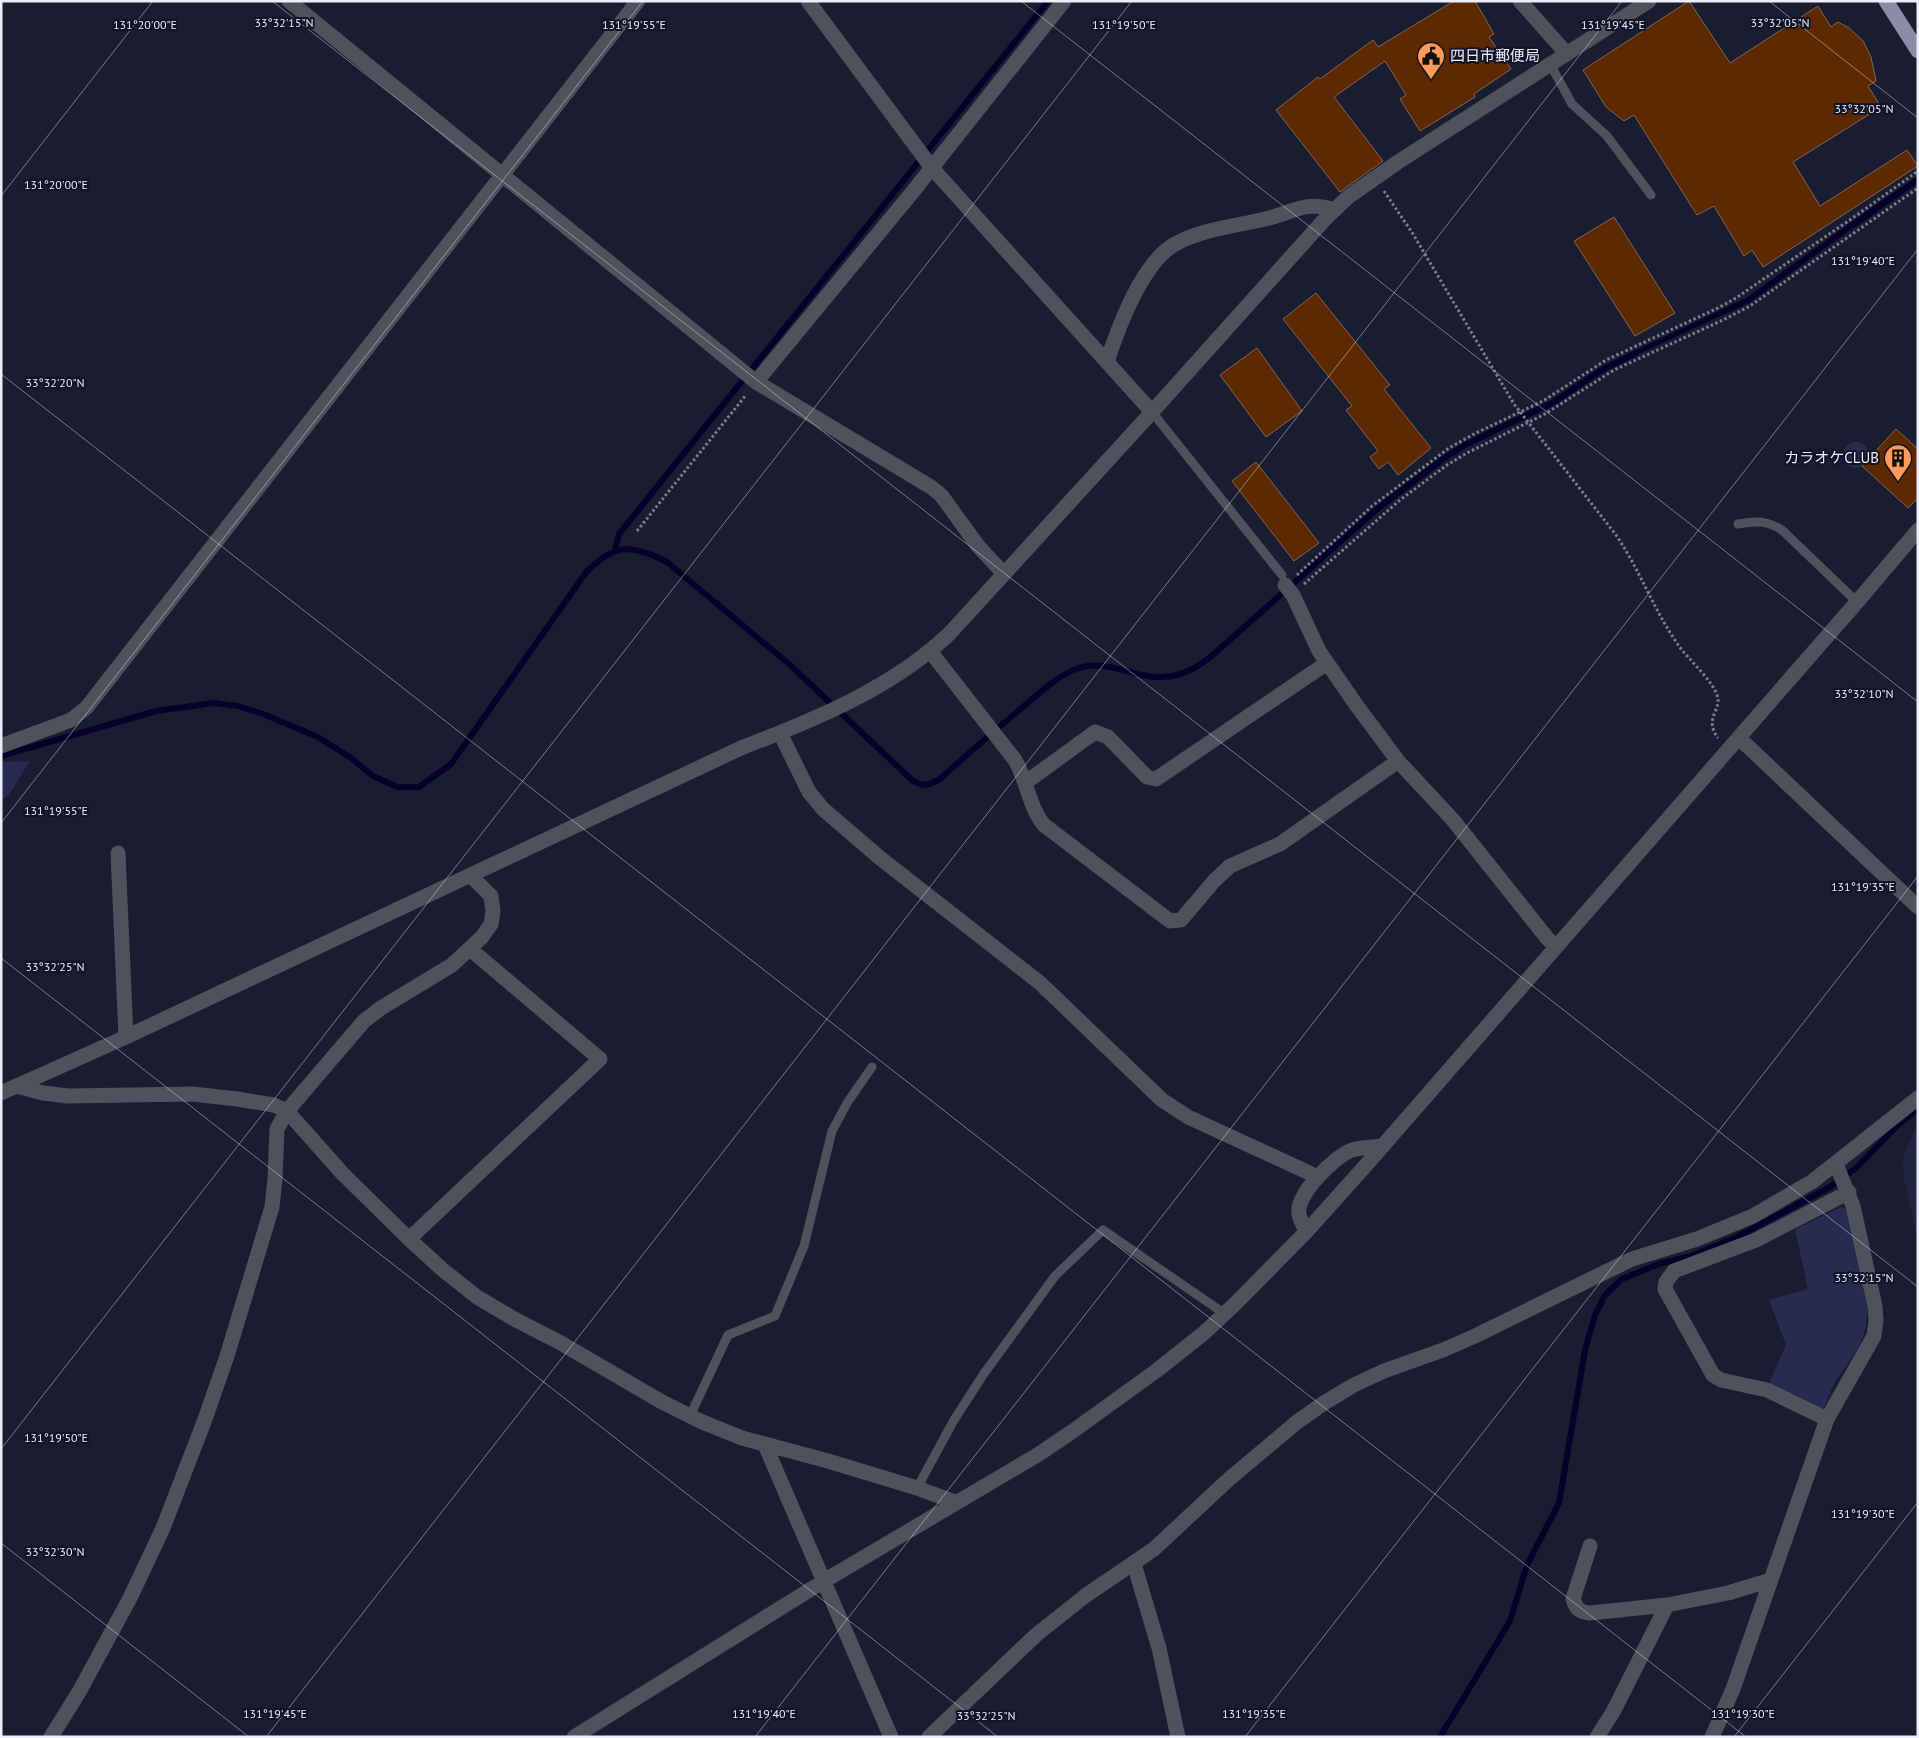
<svg xmlns="http://www.w3.org/2000/svg" width="1919" height="1738" viewBox="0 0 1919 1738" font-family="'PT Sans','Noto Sans JP',sans-serif">
	<style>
		.built { fill: #22253f }
		.green { fill: #282a4f }
		.water { fill: #06002b }
		.lines { fill: none; stroke-linecap: round; stroke-linejoin: round }
		.stream { stroke: #06002b; stroke-width: 6 }
		.building { fill: #5c2900; stroke: #7f6758 }
		.path { stroke: #7c7e8f; stroke-width: 3; stroke-dasharray: 2.5 2.5; stroke-linecap: butt }
		.service { stroke: #4f515c; stroke-width: 9 }
		.minor { stroke: #4f515c; stroke-width: 15 }
		.tertiary { stroke: #4f515c; stroke-width: 15 }
		.trunk { stroke: #8a8da5; stroke-width: 15 }
		.ticks { fill: none; stroke: #eceefc; stroke-width: 1; stroke-opacity: 0.45 }
		.labels { text-anchor: middle; stroke-width: 4; stroke-linejoin: round; paint-order: stroke }
		.poi-label { font-size: 15px; fill: #eceefc; stroke: #111326; text-anchor: start }
		.ticks-label { font-size: 12px; text-anchor: middle; fill: #eceefc; stroke: #111326; stroke-width: 4; stroke-linejoin: round; paint-order: stroke }
	</style>
	<rect width="100%" height="100%" fill="#1a1c30"/>
	<path class="built" d="M1918 1127V1239L1904 1179 1903 1166 1904 1156 1914 1131Z"/>
	<path class="green" d="M1843 455a13 13 0 1 1 26 0a13 13 0 1 1-26 0Z
		M30 761 9 795 1 800V762Z
		M1841 1207 1851 1210 1867 1307C1868 1342 1854 1353 1836 1380 1831 1389 1828 1399 1823 1409L1769 1383 1786 1345 1769 1300 1808 1289 1795 1229Z"/>
	<path class="water" d="M1918 176V183L1867 219 1862 214Z
		M1856 219 1860 223 1749 303 1630 358 1628 354 1746 298Z"/>
	<g class="lines">
		<path class="stream" d="M1853 225 1872 212
			M615 550 619 534 1048 1
			M1 756 156 711 214 703 238 706 263 714 318 737 351 758 373 776 397 787H419L451 764 587 571C617 543 630 544 667 562L789 664 913 781 922 785 930 784 940 779C965 756 991 734 1017 712 1035 697 1054 678 1076 669 1099 660 1119 670 1142 675 1170 682 1195 671 1215 653L1376 510 1443 459 1465 445 1554 402 1600 371 1636 353
			M1440 1737 1510 1621 1527 1565 1559 1503 1585 1350 1595 1315 1605 1295 1622 1279 1659 1264 1691 1256 1739 1236 1830 1187 1856 1168 1898 1125 1918 1109"/>
	</g>
	<path class="building" d="M1454 1H1475L1494 34 1489 37 1511 69 1474 94 1475 97 1420 131 1400 99 1406 95 1385 61 1334 97 1383 161 1340 192 1276 110 1318 77 1320 79 1373 40 1378 47Z
		M1689 1 1730 63 1818 6 1831 27 1838 22 1849 28 1863 41 1871 57 1876 81 1868 86 1881 107 1793 162 1820 206 1907 150 1918 166 1763 267 1752 250 1744 256 1714 206 1697 215 1634 115 1624 121 1606 107 1583 70Z
		M1614 217 1675 313 1635 336 1574 241Z
		M1316 293 1390 385 1384 389 1431 448 1398 475 1388 462 1379 469 1370 457 1378 451 1346 410 1352 406 1283 319Z
		M1257 348 1302 411 1266 437 1220 375Z
		M1896 429 1918 449V498L1908 508 1862 466Z
		M1256 462 1319 543 1294 561 1232 481Z"/>
	<g class="lines">
		<path class="path" d="M1384 191 1413 234 1514 404 1616 535C1640 570 1654 611 1679 646 1689 660 1712 680 1717 695 1723 709 1703 718 1718 738
			M637 531 746 395
			M1297 575 1372 506 1449 448 1476 433 1543 401 1606 360 1718 308 1736 298 1857 215 1918 171
			M1304 584 1400 500 1447 465 1467 453 1545 414 1614 370 1723 320 1750 306 1918 188"/>
		<path class="service" d="M1550 64 1572 104 1607 136 1651 195
			M1152 412 1282 575
			M1738 524C1757 521 1766 520 1782 530L1857 602
			M690 1416 728 1335 775 1316 804 1246 832 1131 847 1103 872 1067
			M917 1488 954 1420 983 1375 1055 1276 1103 1230 1225 1314"/>
		<path class="minor" d="M289 1 756 382 931 487 941 495 978 546 1004 574
			M1520 1 1567 54
			M1107 362C1118 328 1143 260 1177 243 1203 229 1236 226 1265 219 1293 213 1304 200 1334 210
			M756 382 915 189 1064 1
			M1285 585 1293 595 1319 651 1357 706 1398 761 1453 820 1547 938 1556 947
			M930 651 1015 760C1027 780 1029 807 1044 825L1170 921 1181 920 1214 881 1230 866 1280 844 1398 761
			M780 733 809 792 823 809 880 858 1040 983 1162 1100 1188 1117 1318 1177
			M1739 738 1918 907
			M1 746 71 720 87 707 638 1
			M1025 783 1095 732 1108 737 1147 777 1156 779 1327 663
			M118 853 126 1037
			M16 1086 43 1093 68 1096 193 1094 237 1099 274 1105 287 1111 342 1173 409 1239 443 1270 477 1297 516 1320 559 1342 662 1402 700 1421 742 1438 828 1461 917 1488 955 1502
			M1306 1232C1304 1226 1300 1220 1299 1214 1295 1195 1335 1156 1352 1150 1361 1147 1373 1147 1383 1146
			M409 1239 600 1059 470 949
			M1827 1419 1767 1390 1721 1380 1713 1375 1665 1289 1666 1282 1674 1271 1756 1240 1849 1192
			M765 1445 891 1737
			M1590 1546 1573 1599C1576 1609 1580 1612 1590 1613L1667 1605 1728 1593 1771 1580
			M1134 1564 1159 1648 1178 1737
			M51 1737 79 1692 130 1598 163 1528 204 1422 227 1356 272 1207 275 1179 277 1129 287 1111 364 1021 381 1008 452 965 482 937 491 924 493 911 491 896 470 875
			M574 1737 824 1581 1039 1454 1073 1431 1156 1371 1204 1333 1236 1303 1306 1232 1367 1164 1857 602 1918 530
			M929 1737 1036 1635 1085 1596 1154 1549 1228 1480 1297 1422 1324 1403 1354 1385 1384 1371 1443 1350 1475 1336 1632 1259 1697 1239 1753 1216 1813 1181 1918 1098
			M1597 1737 1613 1712 1667 1605
			M1712 1737 1733 1689 1827 1419 1874 1336 1876 1321 1875 1306 1853 1206 1836 1164"/>
		<path class="tertiary" d="M808 1 932 168 1152 412
			M1 1093 126 1037 741 748C814 720 893 688 950 633L1152 412 1325 219 1348 197 1398 162 1649 1"/>
		<path class="trunk" d="M1886 1 1918 51"/>
	</g>
	<path class="ticks" d="M272 1 1918 1287M1021 1 1918 702M1769 1 1918 118M1 196 153 1M1 374 1746 1737M1 823 643 1M1 958 998 1737M1 1449 1132 1M1 1543 249 1737M266 1737 1622 1M755 1737 1918 249M1245 1737 1918 876M1734 1737 1918 1502"/>
	<defs>
		<g id="civic-pin" transform="scale(1.4375)"><path d="M0 17L-7.5 6A9.5 9.5 0 1 1 7.5 6Z" fill="#ff9b5a" stroke="#111326"/><path d="M-.6-6.5H3V-4.5H.6V-3L4-1V1h2V6H-6V1h2V-1L-.6-3ZM-1.2 2.5V6h2.4V2.5Z" fill="#111"/></g>
		<g id="building-pin" transform="scale(1.4375)"><path d="M0 17L-7.5 6A9.5 9.5 0 1 1 7.5 6Z" fill="#ff9b5a" stroke="#111326"/><path d="M-4-6H4V6H1V3H-1V6H-4ZM-2.5-4.3h1.7v1.8h-1.7ZM.8-4.3h1.7v1.8H.8ZM-2.5-1h1.7V.8h-1.7ZM.8-1h1.7V.8H.8Z" fill="#111"/></g>
	</defs>
	<g fill-rule="evenodd">
		<use href="#civic-pin" x="1431" y="56"/>
		<use href="#building-pin" x="1898" y="458"/>
	</g>
	<g class="labels">
		<g class="poi-label">
			<text x="1450" y="61">四日市郵便局</text>
			<text x="1879" y="463" text-anchor="end">カラオケCLUB</text>
		</g>
	</g>
	<g class="ticks-label">
		<text x="1780" y="27">33°32'05"N</text>
		<text x="284" y="27">33°32'15"N</text>
		<text x="634" y="29">131°19'55"E</text>
		<text x="145" y="29">131°20'00"E</text>
		<text x="1124" y="29">131°19'50"E</text>
		<text x="1613" y="29">131°19'45"E</text>
		<text x="1864" y="113">33°32'05"N</text>
		<text x="56" y="189">131°20'00"E</text>
		<text x="1863" y="265">131°19'40"E</text>
		<text x="55" y="387">33°32'20"N</text>
		<text x="1864" y="698">33°32'10"N</text>
		<text x="56" y="815">131°19'55"E</text>
		<text x="1863" y="891">131°19'35"E</text>
		<text x="55" y="971">33°32'25"N</text>
		<text x="1864" y="1282">33°32'15"N</text>
		<text x="56" y="1442">131°19'50"E</text>
		<text x="1863" y="1518">131°19'30"E</text>
		<text x="55" y="1556">33°32'30"N</text>
		<text x="275" y="1718">131°19'45"E</text>
		<text x="764" y="1718">131°19'40"E</text>
		<text x="1254" y="1718">131°19'35"E</text>
		<text x="1743" y="1718">131°19'30"E</text>
		<text x="986" y="1720">33°32'25"N</text>
	</g>
	<rect width="1919" height="1738" fill="none" stroke="#eceefc" stroke-width="5"/>
</svg>
